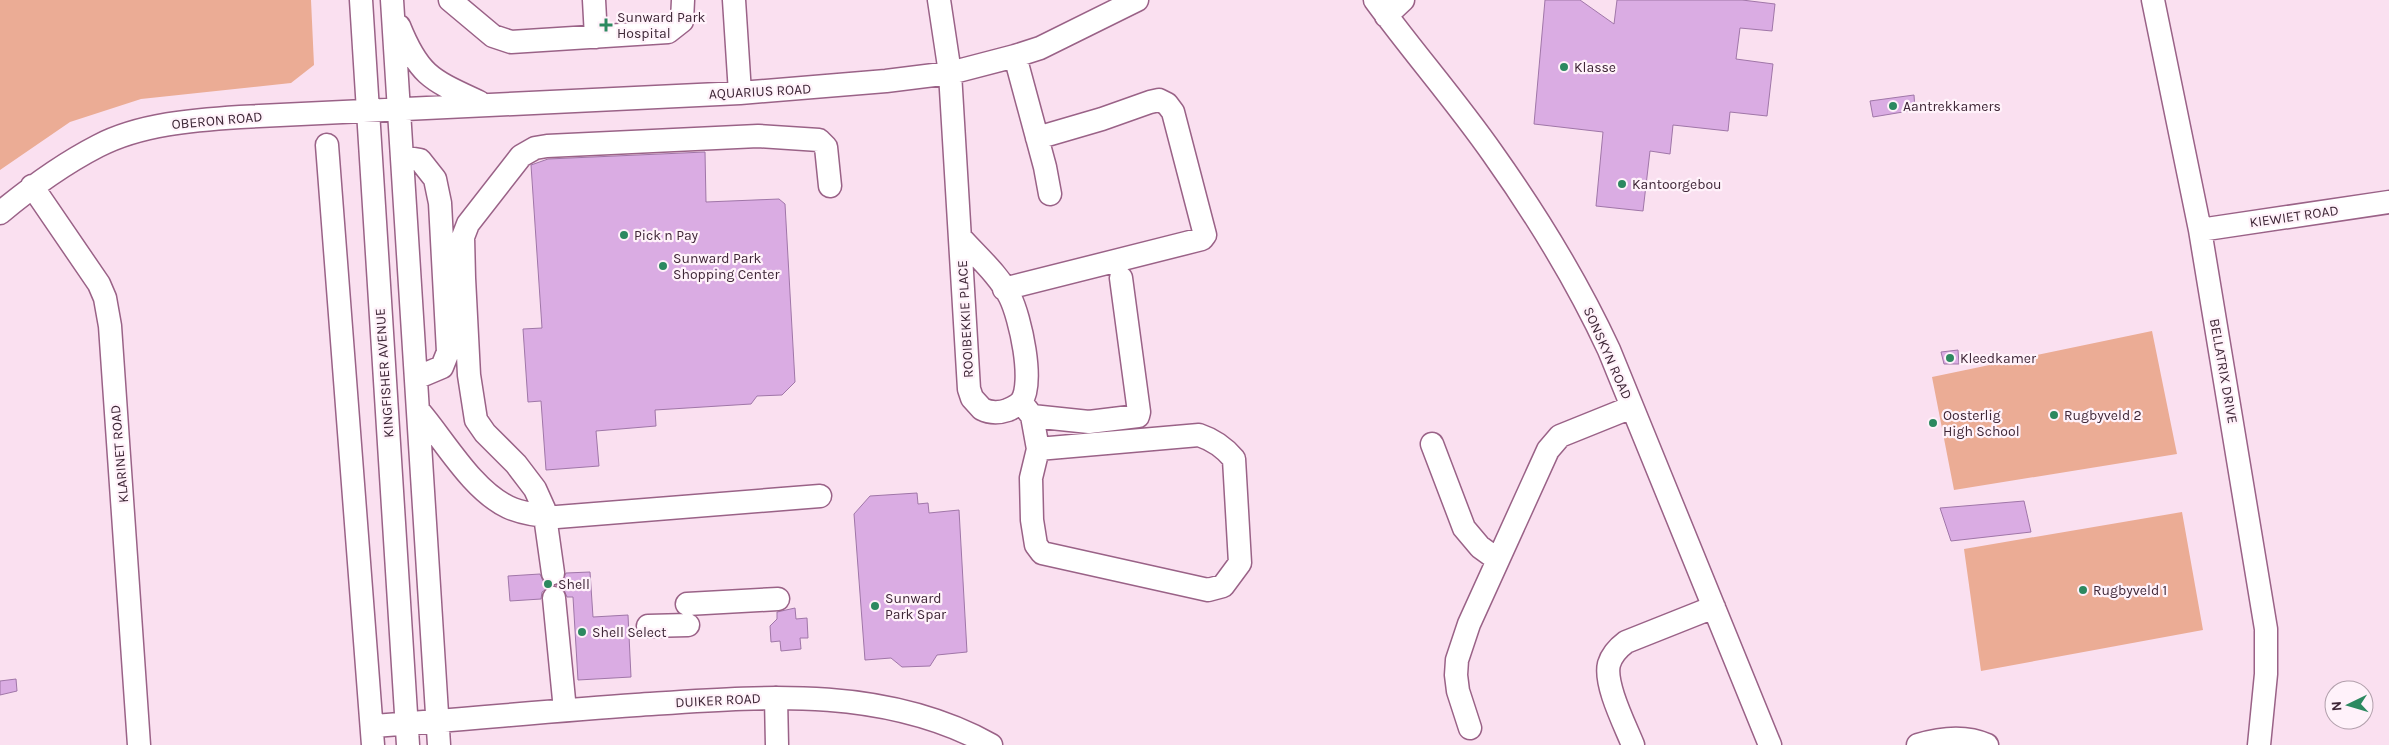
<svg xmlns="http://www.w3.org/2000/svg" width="2389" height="745" viewBox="0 0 2389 745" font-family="Karla,sans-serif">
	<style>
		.green { fill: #ebac95 }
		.building { fill: #daace3; stroke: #a076a8 }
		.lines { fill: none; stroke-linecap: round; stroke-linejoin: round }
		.minor-casing { stroke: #9a6287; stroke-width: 25 }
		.minor { stroke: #fff; stroke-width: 22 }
		.poi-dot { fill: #2c8960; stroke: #fff2fa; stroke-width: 2 }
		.labels { text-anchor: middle; stroke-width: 4.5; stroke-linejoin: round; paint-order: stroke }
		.poi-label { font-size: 14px; fill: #3e2636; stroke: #fff2fa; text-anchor: start }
		.street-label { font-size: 14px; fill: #3e2636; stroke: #fff2fa }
	</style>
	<rect width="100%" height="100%" fill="#fae0f0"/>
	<path class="green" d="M0 0H311L314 65 291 83 141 99 70 122 0 170Z
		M2152 331 2177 454 1954 490 1932 377Z
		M2182 512 2203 630 1981 671 1964 549Z"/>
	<path class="building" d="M1545 0H1580L1614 24 1617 0H1742L1775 4 1772 31 1740 28 1736 59 1773 64 1767 116 1730 112 1728 131 1673 125 1670 154 1650 151 1643 211 1596 206 1603 132 1534 124Z
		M1914 95 1915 110 1873 117 1870 101Z
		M705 152 706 202 779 199 785 204 795 382 782 395 757 396 751 404 655 410 656 426 596 431 599 466 546 470 541 401 528 402 523 329 542 328 531 165 548 159Z
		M1958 350 1959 364H1944L1941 352Z
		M917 493 918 504 928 503 929 513 959 510 967 652 937 655 930 666 902 667 891 658 865 660 854 514 870 496Z
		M2024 501 2031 532 1951 541 1940 508Z
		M590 572 593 617 628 615 631 677 578 680 573 597H567L564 590 556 585 561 583 566 573Z
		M540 574 543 581 551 586 542 592 541 599 510 601 508 576Z
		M795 608 796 619 807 618 808 638H800L801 649 781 651 780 641 771 642 770 626 777 619V612Z
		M16 679 17 691 0 695V681Z"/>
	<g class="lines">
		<g class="minor-casing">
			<path id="minor" d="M361 0 408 745
				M392 0 439 745
				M450 0 493 36 511 42 668 32 682 21 683 0
				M594 0 596 37
				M734 0 740 93
				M939 0 950 73 969 389 972 398 982 409C990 413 999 413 1008 410 1012 408 1017 406 1021 402 1035 383 1020 317 1010 297 999 275 977 256 961 238
				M1375 0C1413 52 1456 101 1493 154 1537 216 1577 281 1609 350L1770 745
				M2153 0 2200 230 2266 629V674L2259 745
				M1386 16 1403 0
				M399 26C419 76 432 80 479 102
				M1015 56 1045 167 1050 194
				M327 145 373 745
				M403 157 420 160 435 179 440 203 448 352 442 367 416 378
				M32 186 99 284 105 298 110 326 139 745
				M0 213C30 188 63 164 98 146 140 124 194 120 240 117L740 93 886 81 950 73 1015 56 1040 48 1137 0
				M2200 230 2389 202
				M1004 289 1202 239 1205 235 1173 112 1167 104 1159 100 1150 102 1102 119 1037 138
				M1021 402 1032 416 1038 449 1031 478 1032 520 1036 545 1042 553 1208 590 1223 586 1240 563 1234 459C1224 447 1214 440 1199 435L1038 449
				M419 411C444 440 472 490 508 507 523 514 541 516 557 517L820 496
				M1032 416 1089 422 1138 416 1139 412 1121 278
				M1432 444 1464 528 1480 547 1498 560
				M553 573 544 509 535 489 516 464 485 433 476 420 469 375 464 278 463 237 468 224 521 156 535 148 547 146 758 136 819 140 826 147 830 186
				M554 598 565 710
				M687 604 778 599
				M648 626 688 625
				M776 698 777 745
				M372 726C460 720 548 711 636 705 756 697 881 684 991 745
				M1470 728 1458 691 1456 675 1457 660 1469 624 1548 450 1560 436 1632 407
				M1633 745C1625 725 1604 684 1609 664 1612 654 1618 648 1626 642L1714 607
				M1918 745C1941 738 1965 735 1987 745"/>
		</g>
		<use href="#minor" class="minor"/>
	</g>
	<g class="poi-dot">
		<path d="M603.5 17.5h5v5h5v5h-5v5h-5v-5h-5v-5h5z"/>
		<circle cx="1564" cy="67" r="5"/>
		<circle cx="1893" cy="106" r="5"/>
		<circle cx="1622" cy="184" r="5"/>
		<circle cx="624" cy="235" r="5"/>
		<circle cx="663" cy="266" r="5"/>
		<circle cx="1950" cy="358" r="5"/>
		<circle cx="2054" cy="415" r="5"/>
		<circle cx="1933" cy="423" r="5"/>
		<circle cx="548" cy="584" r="5"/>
		<circle cx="2083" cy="590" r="5"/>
		<circle cx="875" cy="606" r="5"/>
		<circle cx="582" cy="632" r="5"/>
	</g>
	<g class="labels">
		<g class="poi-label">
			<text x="617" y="22">Sunward Park<tspan x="617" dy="16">Hospital</tspan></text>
			<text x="1574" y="72">Klasse</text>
			<text x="1903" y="111">Aantrekkamers</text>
			<text x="1632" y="189">Kantoorgebou</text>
			<text x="634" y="240">Pick n Pay</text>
			<text x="673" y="263">Sunward Park<tspan x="673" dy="16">Shopping Center</tspan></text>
			<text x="1960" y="363">Kleedkamer</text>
			<text x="1943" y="420">Oosterlig<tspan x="1943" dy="16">High School</tspan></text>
			<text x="2064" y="420">Rugbyveld 2</text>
			<text x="558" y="589">Shell</text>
			<text x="2093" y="595">Rugbyveld 1</text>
			<text x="885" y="603">Sunward<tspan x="885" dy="16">Park Spar</tspan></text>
			<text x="592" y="637">Shell Select</text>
		</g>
		<g class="street-label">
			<text transform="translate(760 91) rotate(-3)" y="5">AQUARIUS ROAD</text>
			<text transform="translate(217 120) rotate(-5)" y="5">OBERON ROAD</text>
			<text transform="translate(2294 216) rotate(-8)" y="5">KIEWIET ROAD</text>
			<text transform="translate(965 319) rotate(-93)" y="5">ROOIBEKKIE PLACE</text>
			<text transform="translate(1608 353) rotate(66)" y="5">SONSKYN ROAD</text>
			<text transform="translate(2224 371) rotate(80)" y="5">BELLATRIX DRIVE</text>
			<text transform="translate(384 373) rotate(-94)" y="5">KINGFISHER AVENUE</text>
			<text transform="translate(119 454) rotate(-95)" y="5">KLARINET ROAD</text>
			<text transform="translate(718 700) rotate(-3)" y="5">DUIKER ROAD</text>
		</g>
	</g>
	<g transform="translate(2349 705) rotate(265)"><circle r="24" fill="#fff2fa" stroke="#b2a0ac"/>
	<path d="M0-4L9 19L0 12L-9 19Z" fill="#2c8960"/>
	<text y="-8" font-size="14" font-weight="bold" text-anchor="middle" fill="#3e2636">N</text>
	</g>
</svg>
